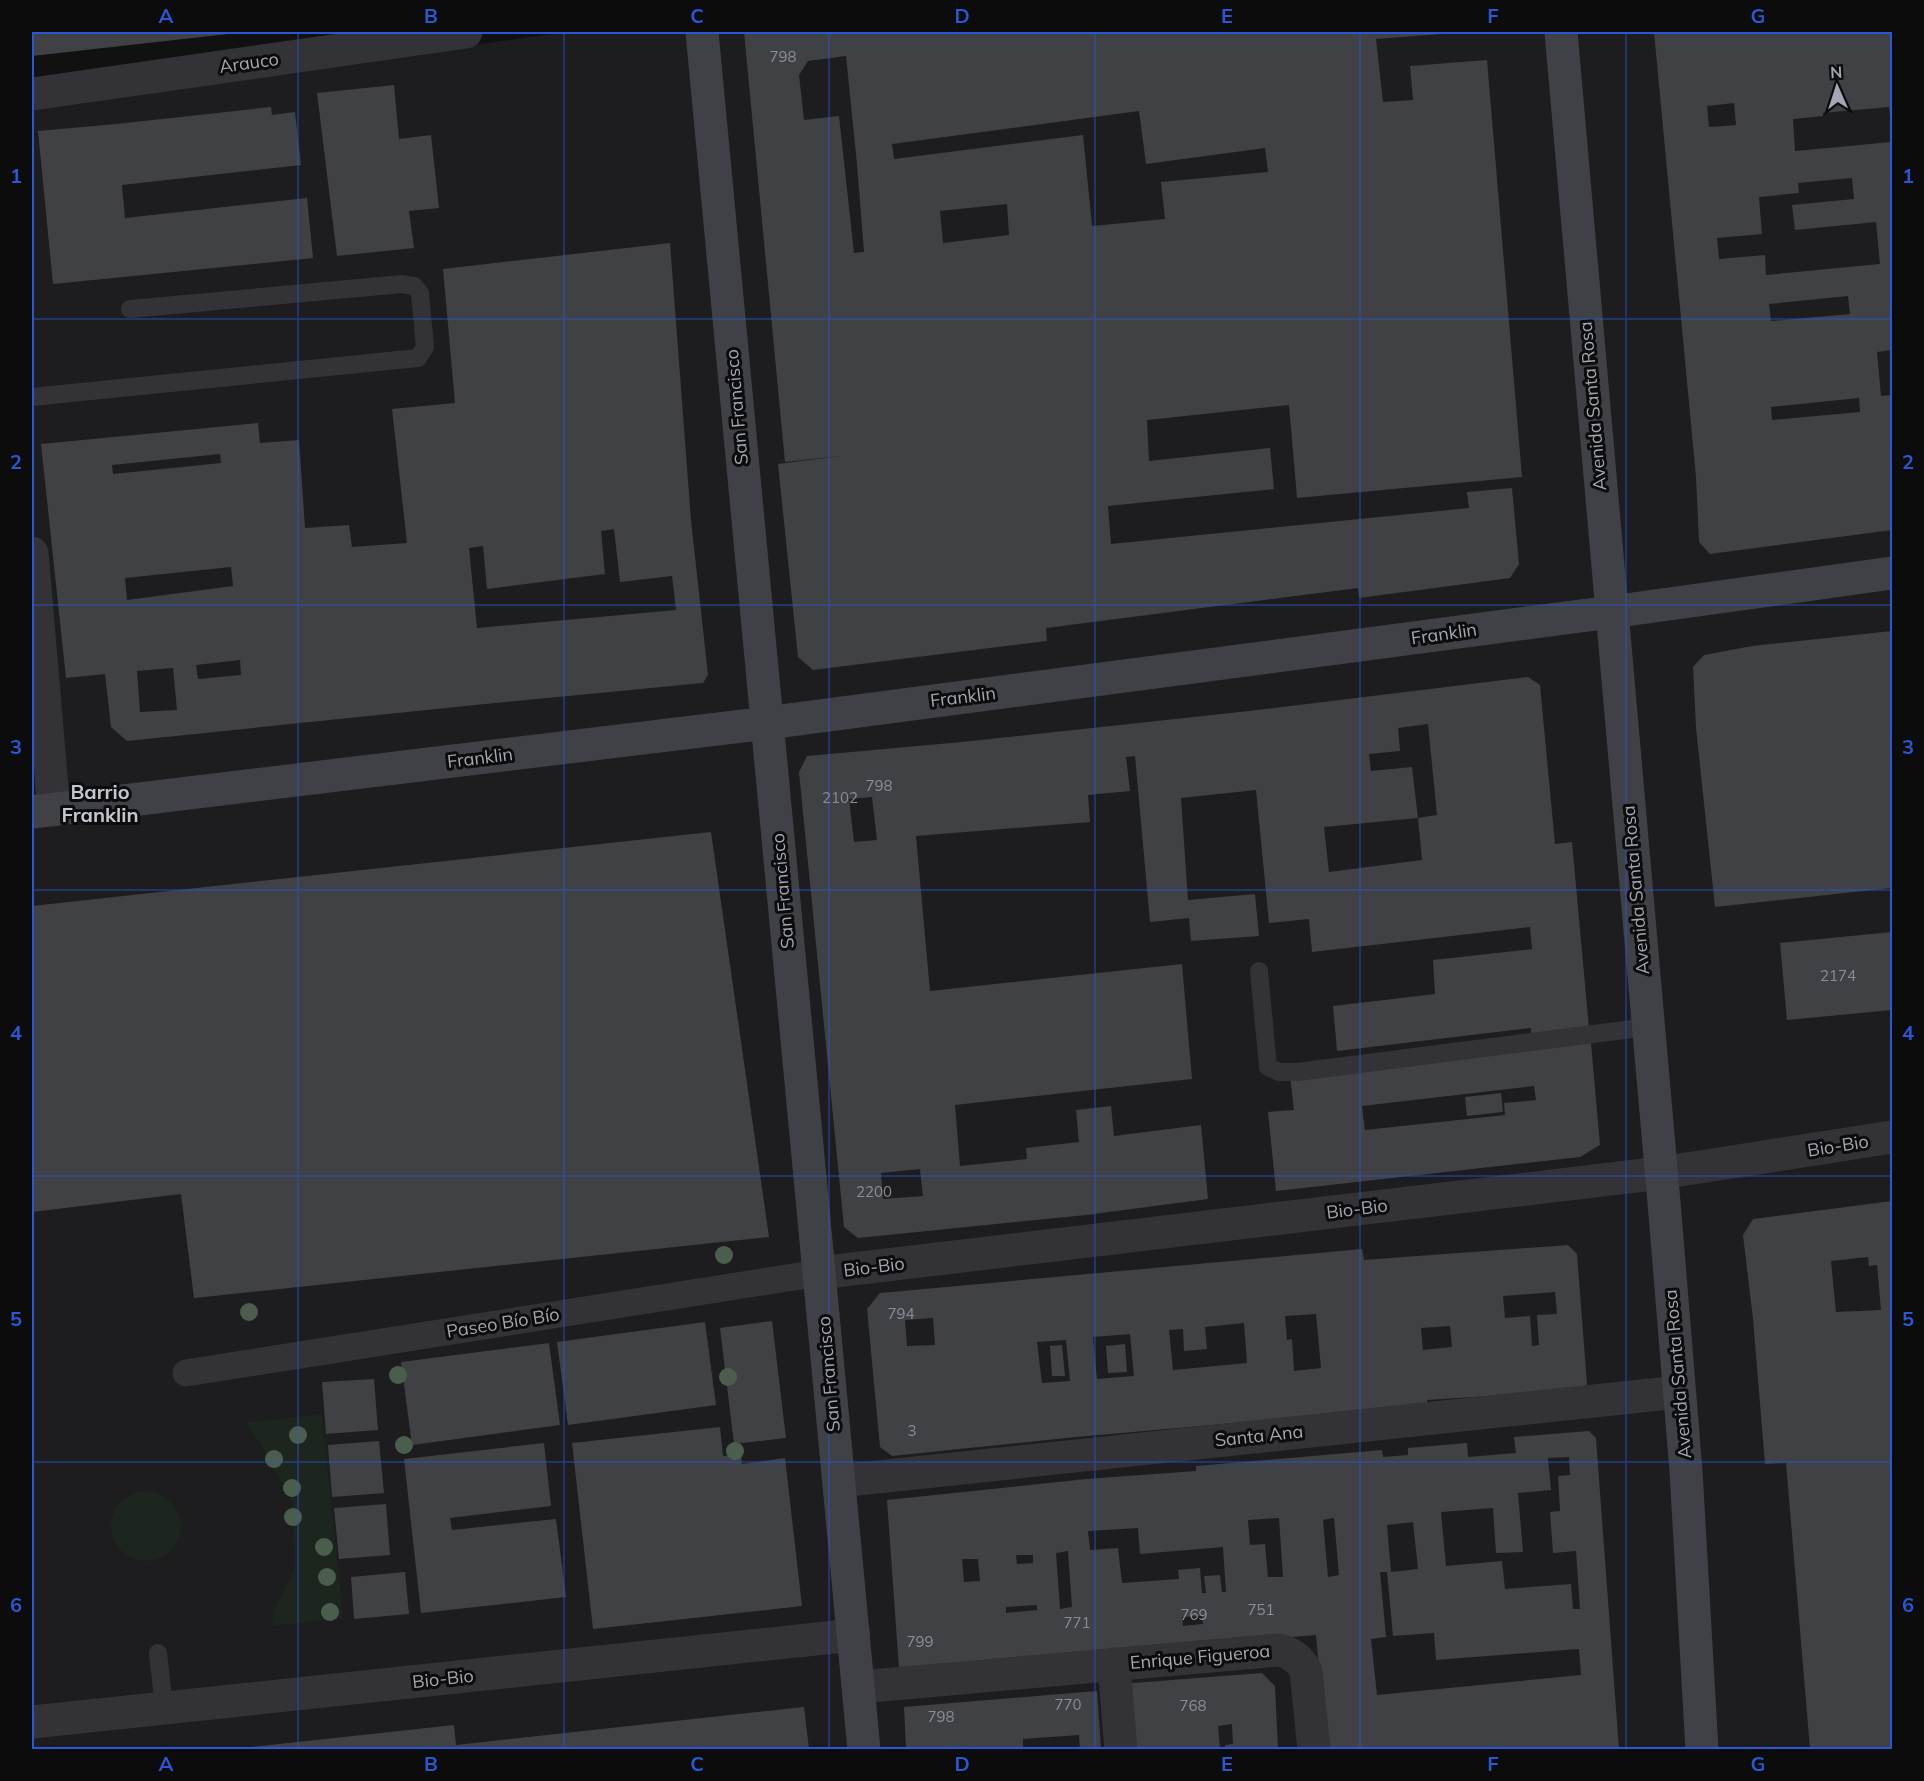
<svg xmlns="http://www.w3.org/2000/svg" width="1924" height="1781" viewBox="0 0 1924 1781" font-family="Mulish,sans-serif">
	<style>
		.built { fill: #1d1d1f }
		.green { fill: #1d251f }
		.building { fill: #404145; fill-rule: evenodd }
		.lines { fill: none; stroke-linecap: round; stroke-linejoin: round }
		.service { stroke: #323237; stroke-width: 18 }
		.pedestrian { stroke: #323237; stroke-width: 27 }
		.minor { stroke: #323237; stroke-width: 33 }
		.tertiary { stroke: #323237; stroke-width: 33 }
		.secondary { stroke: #404147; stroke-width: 33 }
		.tree { fill: #4b5e4e }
		.grid { fill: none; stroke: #2a57d4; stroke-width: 1.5; stroke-opacity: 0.55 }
		.labels { text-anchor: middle; stroke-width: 6; stroke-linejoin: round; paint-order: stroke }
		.number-label { font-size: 15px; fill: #8a8d98 }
		.street-label { font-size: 18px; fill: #a3a6b3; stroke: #0c0c0d }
		.neighbourhood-label { font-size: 20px; font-weight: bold; fill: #c3c5cf; stroke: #0c0c0d }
		.neatline { fill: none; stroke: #2a57d4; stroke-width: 2 }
		.grid-label { font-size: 20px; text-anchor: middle; font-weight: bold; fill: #2a57d4 }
	</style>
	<rect width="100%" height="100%" fill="#111112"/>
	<path class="built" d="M567 32H1892V1749H32V106Z"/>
	<path class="green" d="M322 1414 343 1618 272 1626 274 1610 295 1567 293 1503 261 1444 245 1423Z
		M111 1526a35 35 0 1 1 70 0a35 35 0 1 1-70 0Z"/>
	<path class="building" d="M32 32H237V33L32 56Z
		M744 32H1455V33L1376 39 1383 102 1413 100 1410 66 1487 60 1522 477 1297 498 1289 405 1147 420 1149 461 1270 448 1274 489 1108 506 1111 544 1469 508 1467 492 1512 488 1519 564 1510 578 1359 598 1358 588 1046 628 1047 641 813 670 798 657 778 464 840 456 785 462ZM846 56 857 164 864 252 854 253 839 116 804 120 799 75 808 61ZM1139 111 1146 164 1265 148 1268 172 1161 182 1165 219 1092 226 1083 135 894 159 892 144ZM1007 204 1009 235 943 243 940 211Z
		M1654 32H1892V123L1891 124 1889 107 1823 113V116L1793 119 1795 151 1892 142V350L1877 352 1881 396 1892 395V530L1710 554 1699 542 1696 477ZM1734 103 1736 125 1709 127 1707 106ZM1852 178 1854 199 1792 205 1795 230 1876 222 1880 264 1766 275 1765 255 1719 259 1717 238 1762 234 1759 197 1799 193 1798 183ZM1848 296 1850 314 1771 321 1769 304ZM1859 398 1860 412 1772 420 1771 407Z
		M394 85 399 139 431 135 439 208 409 211 414 248 337 256 317 93Z
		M271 107 272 115 295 112 301 165 122 185 125 218 307 198 313 258 53 284 38 131 116 124Z
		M670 243 691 520 708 675 703 683 485 704 127 741 111 727 105 674 66 678 41 444 258 423 260 443 299 440 305 528 349 525 352 547 407 543 392 409 455 403 443 269ZM220 454 221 463 113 474 112 465ZM614 529 620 582 672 576 676 610 477 628 469 548 483 546 487 589 605 574 601 531ZM231 567 233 586 127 600 125 578ZM240 660 241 675 198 679 196 665ZM173 668 177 710 140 712 137 671Z
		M1892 631V888L1715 907 1696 728 1693 667 1704 655 1752 646Z
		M1528 677 1540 685 1555 844 1572 842 1589 1028 1531 1035V1028L1337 1051 1333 1006 1435 994 1433 960 1532 949 1530 927 1312 952 1309 919 1269 923 1256 790 1181 798 1188 900 1255 894 1259 936 1191 941 1189 918 1150 922 1135 756 1126 757 1130 791 1088 795 1090 822 916 836 930 991 1182 964 1192 1079 955 1105 960 1166 1027 1159 1026 1148 1079 1142 1076 1110 1111 1106 1114 1136 1201 1125 1208 1199 1086 1215 858 1238 844 1227 799 772 807 756 962 742 1249 711ZM1428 724 1437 815 1418 818 1422 860 1329 872 1324 827 1418 818 1412 767 1371 771 1369 754 1400 751 1398 728ZM872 797 877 840 854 842 849 799ZM920 1169 923 1196 883 1199 881 1173Z
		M711 832 769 1237 194 1298 181 1194 32 1212V906Z
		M1892 932V1010L1787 1020 1780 943Z
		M1591 1043 1600 1145 1580 1157 1276 1191 1268 1112 1294 1110 1290 1076ZM1534 1086 1536 1100 1504 1103 1505 1115 1365 1130 1362 1106Z
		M1501 1093 1503 1112 1467 1116 1465 1097Z
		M1892 1201V1749H1810L1786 1463 1765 1464 1753 1319 1743 1235 1753 1219ZM1868 1257 1869 1266 1877 1265 1881 1310 1836 1312 1831 1261Z
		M1568 1245 1577 1254 1587 1384 1580 1390 1427 1400 1428 1406 1076 1437 892 1456 880 1447 867 1309 880 1293 1362 1249 1364 1260ZM1555 1292 1557 1314 1537 1315 1539 1345 1532 1346 1530 1316 1505 1318 1503 1296ZM1316 1314 1321 1368 1294 1371 1292 1339 1287 1340 1285 1316ZM933 1318 935 1345 907 1346 905 1320ZM1244 1323 1247 1363 1173 1370 1169 1330 1183 1329 1184 1351 1207 1349 1205 1327ZM1450 1326 1452 1347 1423 1350 1421 1328ZM1130 1334 1134 1376 1097 1379 1093 1337ZM1066 1340 1070 1381 1042 1383 1037 1342Z
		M772 1321 786 1438 734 1444 720 1328Z
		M705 1322 716 1405 568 1425 557 1342Z
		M549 1343 560 1425 412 1445 401 1362Z
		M1125 1344 1127 1372 1108 1373 1106 1346Z
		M1062 1345 1065 1376H1052L1050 1346Z
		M374 1379 378 1430 326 1434 322 1382Z
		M720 1427 723 1456 741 1454 742 1464 785 1458 802 1606 593 1629 572 1443Z
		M1589 1431 1596 1438 1619 1749H1326L1316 1635 899 1669 887 1500 1086 1479 1196 1471V1466L1382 1450 1383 1457 1408 1455V1448L1467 1443 1468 1457 1516 1453 1514 1437ZM1569 1457 1570 1475 1558 1476 1560 1511 1550 1512 1553 1553 1576 1551 1580 1609H1573L1571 1584 1505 1589 1502 1561 1446 1566 1441 1512 1493 1508 1496 1553 1523 1552 1518 1493 1551 1490 1548 1458ZM1279 1518 1283 1577H1268L1265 1544 1250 1545 1248 1520ZM1334 1518 1339 1575 1328 1577 1323 1520ZM1413 1522 1418 1569 1391 1572 1387 1525ZM1138 1528 1140 1554 1223 1547 1226 1592H1222L1220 1575 1204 1576 1206 1593H1202L1200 1568 1178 1570 1179 1579 1122 1583 1118 1548 1090 1550 1088 1531ZM1068 1551 1072 1607 1060 1609 1056 1553ZM1016 1555H1033V1563L1017 1564ZM962 1559H978L980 1581 964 1582ZM1380 1572H1387L1393 1636 1434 1633 1436 1660 1579 1649 1581 1675 1377 1695 1371 1639 1386 1637ZM1037 1605V1610L1006 1613V1607ZM1202 1616 1203 1624 1183 1626 1182 1617Z
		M379 1441 384 1493 332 1497 328 1445Z
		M544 1443 551 1506 450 1518 452 1530 556 1519 566 1597 421 1613 404 1459Z
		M386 1504 390 1555 339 1559 334 1508Z
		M405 1572 409 1614 354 1619 351 1577Z
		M1262 1673 1275 1686 1278 1749H1225V1745L1233 1744 1232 1724 1218 1726 1220 1749H1126L1120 1684Z
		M1097 1691 1101 1749H1080L1079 1735 1023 1739V1749H906L904 1707Z
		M804 1707 809 1749H243V1748L454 1725 456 1745Z"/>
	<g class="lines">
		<path class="service" d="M32 397 418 358 425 347 420 293 414 286 402 284 130 309
			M1259 971 1268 1067 1279 1072H1297L1648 1027
			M158 1653 164 1708"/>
		<path class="pedestrian" d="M186 1373 819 1273"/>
		<path class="minor" d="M32 553 54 810
			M819 1273 1661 1173 1892 1137
			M839 1481 1679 1392
			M1114 1664 1121 1750
			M859 1687 1279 1650C1292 1653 1300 1659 1306 1671L1314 1750"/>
		<path class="tertiary" d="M32 94 466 32
			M32 1722 854 1635"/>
		<path class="secondary" d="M702 32 864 1750
			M1561 32 1665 1214 1686 1471 1702 1750
			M32 812 767 723 1611 612 1892 573"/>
	</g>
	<g class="tree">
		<circle cx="724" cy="1255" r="9"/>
		<circle cx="249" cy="1312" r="9"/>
		<circle cx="398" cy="1375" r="9"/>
		<circle cx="728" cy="1377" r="9"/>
		<circle cx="298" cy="1435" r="9"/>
		<circle cx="404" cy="1445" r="9"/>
		<circle cx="735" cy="1451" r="9"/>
		<circle cx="274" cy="1459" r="9"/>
		<circle cx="292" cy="1488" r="9"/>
		<circle cx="293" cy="1517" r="9"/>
		<circle cx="324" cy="1547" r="9"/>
		<circle cx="327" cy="1577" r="9"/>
		<circle cx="330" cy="1612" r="9"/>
	</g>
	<path class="grid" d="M298 32V1750M564 32V1750M829 32V1750M1095 32V1750M1360 32V1750M1626 32V1750M32 319H1892M32 605H1892M32 890H1892M32 1176H1892M32 1462H1892"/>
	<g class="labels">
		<g class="number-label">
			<text x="783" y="62">798</text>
			<text x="879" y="791">798</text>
			<text x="840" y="803">2102</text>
			<text x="1838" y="981">2174</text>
			<text x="874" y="1197">2200</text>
			<text x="901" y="1319">794</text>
			<text x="912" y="1436">3</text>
			<text x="1261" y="1615">751</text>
			<text x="1194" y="1620">769</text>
			<text x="1077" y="1628">771</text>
			<text x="920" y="1647">799</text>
			<text x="1068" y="1710">770</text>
			<text x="1193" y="1711">768</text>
			<text x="941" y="1722">798</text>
		</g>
		<g class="street-label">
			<text transform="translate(249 63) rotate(-8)" y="6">Arauco</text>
			<text transform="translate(1593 406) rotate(-95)" y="6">Avenida Santa Rosa</text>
			<text transform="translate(737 407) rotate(-95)" y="6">San Francisco</text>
			<text transform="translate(1444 634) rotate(-8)" y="6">Franklin</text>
			<text transform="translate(963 697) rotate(-7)" y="6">Franklin</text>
			<text transform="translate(480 758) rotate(-7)" y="6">Franklin</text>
			<text transform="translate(1636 890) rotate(-95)" y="6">Avenida Santa Rosa</text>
			<text transform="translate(783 891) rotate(-95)" y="6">San Francisco</text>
			<text transform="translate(1838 1146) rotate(-9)" y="6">Bio-Bio</text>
			<text transform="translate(1357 1209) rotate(-7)" y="6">Bio-Bio</text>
			<text transform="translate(874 1267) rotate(-7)" y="6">Bio-Bio</text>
			<text transform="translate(503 1323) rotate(-9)" y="6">Paseo Bío Bío</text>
			<text transform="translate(829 1374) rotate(-95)" y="6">San Francisco</text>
			<text transform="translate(1678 1374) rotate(-95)" y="6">Avenida Santa Rosa</text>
			<text transform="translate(1259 1436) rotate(-6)" y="6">Santa Ana</text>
			<text transform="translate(1200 1657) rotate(-5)" y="6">Enrique Figueroa</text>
			<text transform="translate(443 1679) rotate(-6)" y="6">Bio-Bio</text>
		</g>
		<g class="neighbourhood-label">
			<text x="100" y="799">Barrio<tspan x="100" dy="23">Franklin</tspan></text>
		</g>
	</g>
	<rect width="1924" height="1781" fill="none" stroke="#0c0c0d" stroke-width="66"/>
	<g transform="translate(1837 87) rotate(357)" stroke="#0c0c0d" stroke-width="4.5" paint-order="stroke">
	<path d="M0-4.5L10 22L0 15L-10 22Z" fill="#a3a6b3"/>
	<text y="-9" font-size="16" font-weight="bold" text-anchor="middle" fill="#a3a6b3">N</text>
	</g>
	<rect x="33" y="33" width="1858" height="1715" class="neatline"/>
	<g class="grid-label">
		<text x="166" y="23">A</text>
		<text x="431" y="23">B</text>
		<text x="697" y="23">C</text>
		<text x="962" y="23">D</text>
		<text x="1227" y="23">E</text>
		<text x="1493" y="23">F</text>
		<text x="1758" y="23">G</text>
		<text x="16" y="183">1</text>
		<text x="1908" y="183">1</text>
		<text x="16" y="469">2</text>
		<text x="1908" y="469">2</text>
		<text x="16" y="754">3</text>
		<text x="1908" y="754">3</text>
		<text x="16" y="1040">4</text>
		<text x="1908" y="1040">4</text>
		<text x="16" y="1326">5</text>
		<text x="1908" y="1326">5</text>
		<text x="16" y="1612">6</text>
		<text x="1908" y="1612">6</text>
		<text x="166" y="1771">A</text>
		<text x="431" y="1771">B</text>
		<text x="697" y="1771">C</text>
		<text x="962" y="1771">D</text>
		<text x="1227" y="1771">E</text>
		<text x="1493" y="1771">F</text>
		<text x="1758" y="1771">G</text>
	</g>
</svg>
